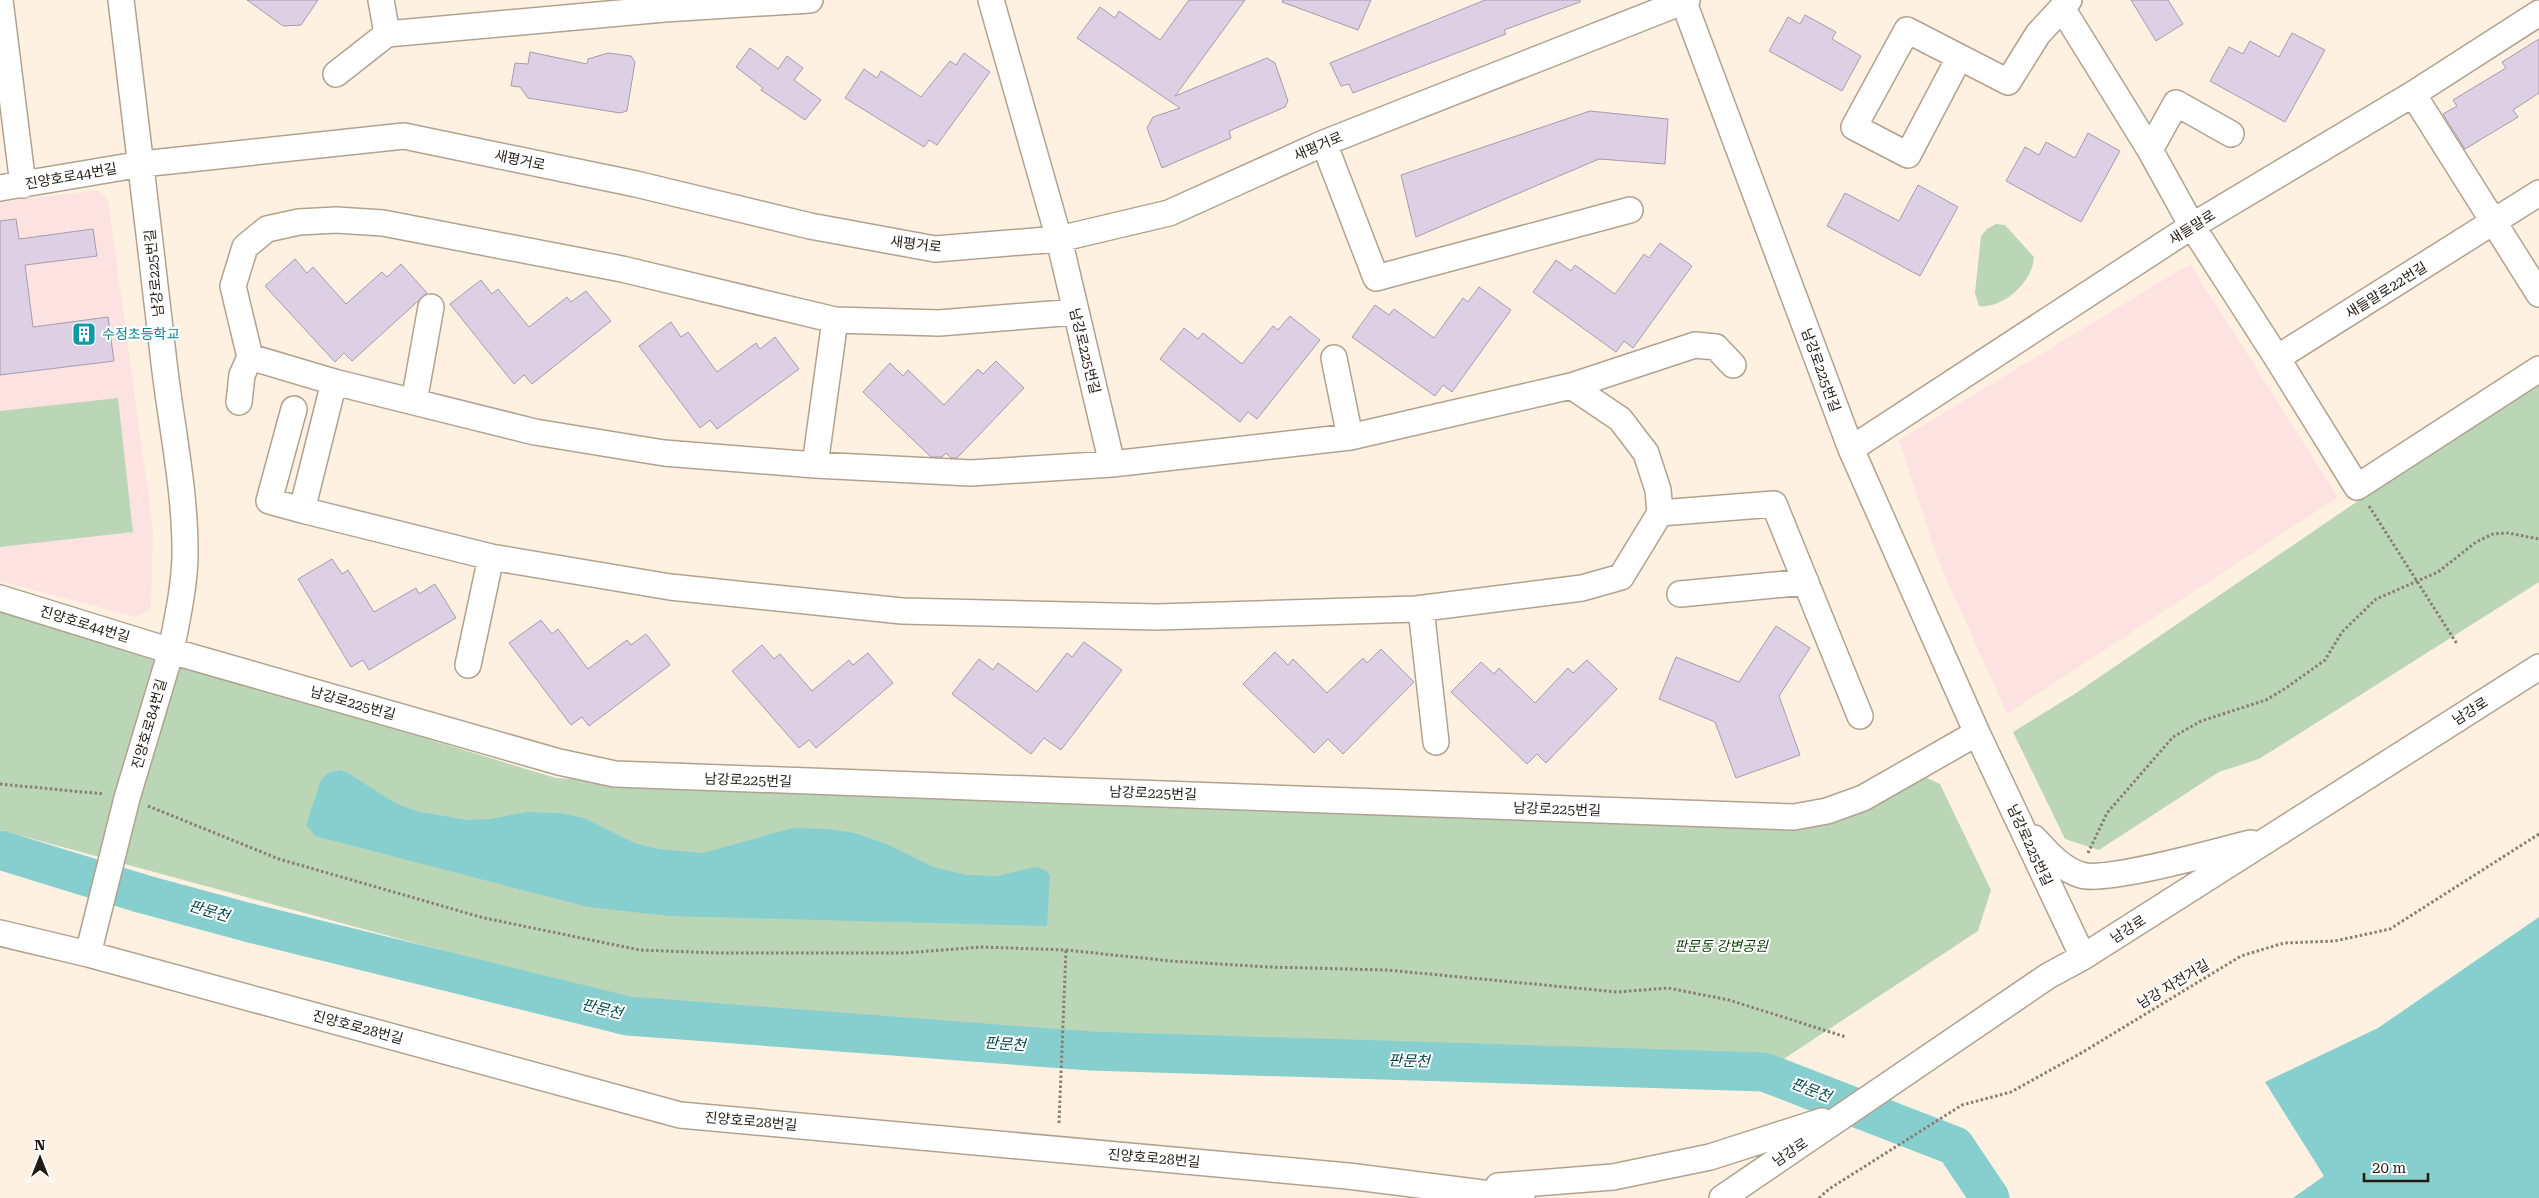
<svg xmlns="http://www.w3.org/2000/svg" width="2539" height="1198" viewBox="0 0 2539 1198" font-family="'Roboto Serif','Noto Sans KR',serif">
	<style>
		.education { fill: #fde2e2 }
		.green { fill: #bbd6b7 }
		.water { fill: #87cfcf }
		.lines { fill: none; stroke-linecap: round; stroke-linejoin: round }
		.river { stroke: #87cfcf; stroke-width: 39 }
		.building { fill: #ded0e4; stroke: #a89aad }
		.minor-casing { stroke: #b1a290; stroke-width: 28 }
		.path { stroke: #887f73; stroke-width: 3; stroke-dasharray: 2.5 2.5; stroke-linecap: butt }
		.minor { stroke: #fff; stroke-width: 25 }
		.labels { text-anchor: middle; stroke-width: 4; stroke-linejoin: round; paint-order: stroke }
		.street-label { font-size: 14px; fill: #211b14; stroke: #fff }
		.culture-label { font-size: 14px; fill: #0d838f; stroke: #fff; text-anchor: start }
		.park-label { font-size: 14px; font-style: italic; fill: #063d01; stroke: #fff }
		.water-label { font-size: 15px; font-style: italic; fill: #004546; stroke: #fff }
	</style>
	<rect width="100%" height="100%" fill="#fef1e1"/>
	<path class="education" d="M98 190 108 200 153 530 151 609 136 617 0 581V202Z
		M2190 264 2338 497 2007 714 1937 558 1899 440Z"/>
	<path class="green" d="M1996 224 2005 225 2034 257C2033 282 2003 309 1979 306L1975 293 1981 236 1987 229Z
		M2539 382V582L2259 759 2219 772 2099 850 2065 839 2013 732 2076 693 2415 462Z
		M118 398 133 532 0 547V411Z
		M0 609 556 778 693 787 1802 824 1923 776 1940 784 1991 890 1978 931 1764 1072 705 1022 0 830Z"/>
	<path class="water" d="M340 770 348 773 395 803 415 811 466 820 490 819 526 812 560 813 584 818 637 844 659 849 703 853 793 828 828 829 855 833 889 845 933 867 966 875 997 876 1035 867 1045 870 1050 875 1047 926 669 916 588 907 315 836 306 825 321 780 328 773Z
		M2539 917V1198H2293L2324 1176 2265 1082 2378 1028Z"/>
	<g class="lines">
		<path class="river" d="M0 850 143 894 250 923 628 1016 1091 1051 1764 1072 1955 1146 1990 1198"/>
	</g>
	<path class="building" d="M247 0H318L301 25 283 26Z
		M1189 0H1245L1175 96 1267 58 1275 63 1288 101 1285 107 1229 131 1231 138 1162 168 1147 128 1153 117 1180 108 1077 38 1100 7 1115 18 1119 11 1160 40Z
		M1283 0H1371L1358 30 1282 2Z
		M1485 0H1580V2L1504 30 1506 34 1353 93 1349 84 1341 86 1330 63Z
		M2131 0H2168L2183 24 2156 41Z
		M1805 15 1836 32 1832 39 1861 56 1842 91 1769 51 1788 17 1800 24Z
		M2292 33 2325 50 2285 122 2210 81 2229 47 2243 54 2250 41 2279 57Z
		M2539 39V93L2513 110 2518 117 2465 149 2443 114 2457 106 2453 100 2506 68 2502 62Z
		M750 48 778 69 787 56 803 68 794 80 821 100 805 120 761 90 763 88 736 67Z
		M530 52 587 64 588 59 608 53 631 56 635 62 627 111 620 113 528 98 520 87 511 86 515 63 528 64Z
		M964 53 990 72 937 145 929 140 924 147 845 98 864 69 877 78 881 71 921 97 950 61 956 65Z
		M1590 111 1668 119 1665 164 1599 159 1416 237 1401 175Z
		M2088 133 2120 151 2081 222 2006 181 2025 147 2039 155 2046 142 2075 158Z
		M1918 185 1958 207 1920 276 1827 226 1845 193 1899 221Z
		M16 219 19 239 93 229 97 256 25 265 33 327 108 317 114 361 0 375V221Z
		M1660 243 1692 266 1633 348 1624 341 1616 352 1533 292 1556 260 1571 271 1575 265 1615 294 1644 254 1649 258Z
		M295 259 307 273 313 267 346 304 382 272 387 277 401 264 427 293 352 361 344 353 335 362 265 286Z
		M481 280 492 294 498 289 529 327 567 297 571 302 586 291 611 321 532 384 524 375 514 384 450 304Z
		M1479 287 1511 310 1452 392 1443 385 1435 396 1352 337 1375 305 1389 315 1394 309 1434 338 1463 298 1468 302Z
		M1290 316 1320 340 1257 419 1248 412 1240 422 1160 359 1184 328 1198 339 1203 333 1242 364 1273 326 1278 330Z
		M671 322 681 337 688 332 717 372 756 343 760 349 775 337 799 369 717 429 710 420 700 428 639 346Z
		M996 361 1024 388 957 458H951L946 453 942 457H931L863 392 890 363 903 376 908 370 944 405 978 369 983 374Z
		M332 559 342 574 348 570 374 612 416 588 419 594 435 584 456 618 369 670 363 660 351 667 298 579Z
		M541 620 552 634 558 629 588 669 627 640 631 645 646 634 670 665 589 726 582 717 571 725 509 643Z
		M1776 626 1810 648 1779 696 1800 755 1736 778 1715 722 1659 699 1676 657 1739 682Z
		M1084 642 1122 670 1061 750 1044 738 1031 754 952 694 979 659 993 670 998 663 1037 692 1067 653 1072 657Z
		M762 645 774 659 780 654 812 691 849 660 853 665 868 653 893 683 816 748 809 740 799 748 732 671Z
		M1381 649 1414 682 1343 754 1328 739 1314 753 1243 684 1275 652 1288 665 1293 659 1327 693 1363 658 1367 663Z
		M1587 660 1617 689 1546 763 1537 754 1527 764 1451 692 1481 662 1494 674 1499 668 1535 703 1568 668 1573 673Z"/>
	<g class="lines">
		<g class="minor-casing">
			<path id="minor" d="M0 0 23 185
				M121 0C136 118 149 236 163 354 170 421 186 489 185 557 184 589 177 620 171 651L559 762 615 774 1794 817 1827 811 1863 798 1977 733
				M381 0 387 34
				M991 0 1059 239 1112 464
				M1683 0 1851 449 1977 733 2083 957
				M2069 0 2062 8 2150 150 2192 226 2277 358 2357 487 2539 369
				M1959 58 1908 155 1854 127 1907 30 2008 82 2038 34 2062 8
				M336 74 387 34 664 9 810 0
				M2413 94 2539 294
				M1324 143 1376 278 1630 210
				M2150 150 2176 103 2231 134
				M0 188 142 164 404 136 636 184 810 226 935 249 1059 239 1169 213 1324 143 1687 0
				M250 357 233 286 245 247 267 229 299 222 336 220 383 223 622 269 835 320 939 323 1076 312
				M1334 358 1350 437
				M2277 358 2539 193
				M334 382 535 432 664 453 815 465 971 473 1112 464 1350 437 1571 386 1620 419 1646 453 1658 490 1660 513 1621 577 1582 588 1416 609 1157 617 902 611 670 587 491 557 302 510Z
				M1571 386 1695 345 1716 347 1733 365
				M239 402 242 375 250 357 334 382
				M414 402 431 307
				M294 409 269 501 302 510
				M1851 449 2192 226 2413 94 2539 13
				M815 465 835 320
				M1660 513 1774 504 1860 716
				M1680 594 1806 582
				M0 598 171 651 127 798 88 954
				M1421 609 1436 742
				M468 665 491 557
				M2034 838C2047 852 2061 869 2081 875 2108 883 2217 851 2251 843
				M0 933 88 954 680 1115 1348 1176 1522 1198
				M1498 1186 1613 1177 1710 1157 1822 1121
				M1722 1198 2048 976 2083 957 2539 667"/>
		</g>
		<path class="path" d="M2369 506 2457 644
			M0 784 104 794
			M148 806 279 859 484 918 640 950 718 953H904L982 947 1066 950 1171 961 1268 967 1387 970 1617 992 1668 988 1729 1000 1846 1037
			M2088 853 2107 813 2173 737 2201 721 2266 700 2286 688 2325 660 2342 632 2376 599 2438 572 2476 542 2493 534 2508 533 2539 539
			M1059 1123 1066 950
			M1819 1198 1829 1189 1962 1105 2011 1092 2083 1052 2241 956 2284 943 2335 941 2390 929 2539 834"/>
		<use href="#minor" class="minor"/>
	</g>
	<defs>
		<g id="building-square" transform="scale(1.25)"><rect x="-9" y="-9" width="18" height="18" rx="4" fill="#0f9aa8" stroke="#fff"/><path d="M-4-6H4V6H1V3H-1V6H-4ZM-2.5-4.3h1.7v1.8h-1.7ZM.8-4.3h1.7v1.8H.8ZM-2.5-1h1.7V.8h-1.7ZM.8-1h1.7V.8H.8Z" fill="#fff"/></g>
	</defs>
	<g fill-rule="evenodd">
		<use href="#building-square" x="84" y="334"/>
	</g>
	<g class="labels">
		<g class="street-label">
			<text transform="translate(1318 146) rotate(-23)" y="5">새평거로</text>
			<text transform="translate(520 160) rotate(12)" y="5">새평거로</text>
			<text transform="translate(71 176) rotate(-10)" y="5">진양호로44번길</text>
			<text transform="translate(2192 227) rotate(-32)" y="5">새들말로</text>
			<text transform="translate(916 244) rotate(7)" y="5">새평거로</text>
			<text transform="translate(154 273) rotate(-96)" y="5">남강로225번길</text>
			<text transform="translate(2386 290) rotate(-32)" y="5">새들말로22번길</text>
			<text transform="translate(1085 351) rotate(76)" y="5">남강로225번길</text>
			<text transform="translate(1821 370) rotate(70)" y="5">남강로225번길</text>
			<text transform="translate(85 624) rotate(17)" y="5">진양호로44번길</text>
			<text transform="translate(353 703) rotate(16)" y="5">남강로225번길</text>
			<text transform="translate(2470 711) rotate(-32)" y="5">남강로</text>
			<text transform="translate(149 724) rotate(-74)" y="5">진양호로84번길</text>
			<text transform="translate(748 780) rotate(2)" y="5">남강로225번길</text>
			<text transform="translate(1153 793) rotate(2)" y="5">남강로225번길</text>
			<text transform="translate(1557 809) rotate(2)" y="5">남강로225번길</text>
			<text transform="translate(2030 845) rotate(65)" y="5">남강로225번길</text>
			<text transform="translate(2128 929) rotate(-33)" y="5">남강로</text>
			<text transform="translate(2173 984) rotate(-31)" y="5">남강 자전거길</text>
			<text transform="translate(358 1027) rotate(15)" y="5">진양호로28번길</text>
			<text transform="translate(751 1121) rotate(5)" y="5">진양호로28번길</text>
			<text transform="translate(1790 1152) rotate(-34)" y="5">남강로</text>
			<text transform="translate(1154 1158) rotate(5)" y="5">진양호로28번길</text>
		</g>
		<g class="culture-label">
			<text x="102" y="339">수정초등학교</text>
		</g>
		<g class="park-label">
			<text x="1721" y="951">판문동 강변공원</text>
		</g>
		<g class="water-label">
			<text transform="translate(209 911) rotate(16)" y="5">판문천</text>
			<text transform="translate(602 1009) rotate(14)" y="5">판문천</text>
			<text transform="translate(1005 1044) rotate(4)" y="5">판문천</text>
			<text transform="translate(1409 1061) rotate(2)" y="5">판문천</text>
			<text transform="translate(1811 1090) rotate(21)" y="5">판문천</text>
		</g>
	</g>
	<g transform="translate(40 1158)" stroke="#ffffff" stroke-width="4" paint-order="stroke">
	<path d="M0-4L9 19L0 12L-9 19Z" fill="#211b14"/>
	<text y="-8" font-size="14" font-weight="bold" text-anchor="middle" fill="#211b14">N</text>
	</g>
	<path d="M2364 1173v8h64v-8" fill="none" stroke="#211b14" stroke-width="2.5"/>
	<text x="2372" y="1173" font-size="15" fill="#211b14" stroke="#ffffff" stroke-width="4" paint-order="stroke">20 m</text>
</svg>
